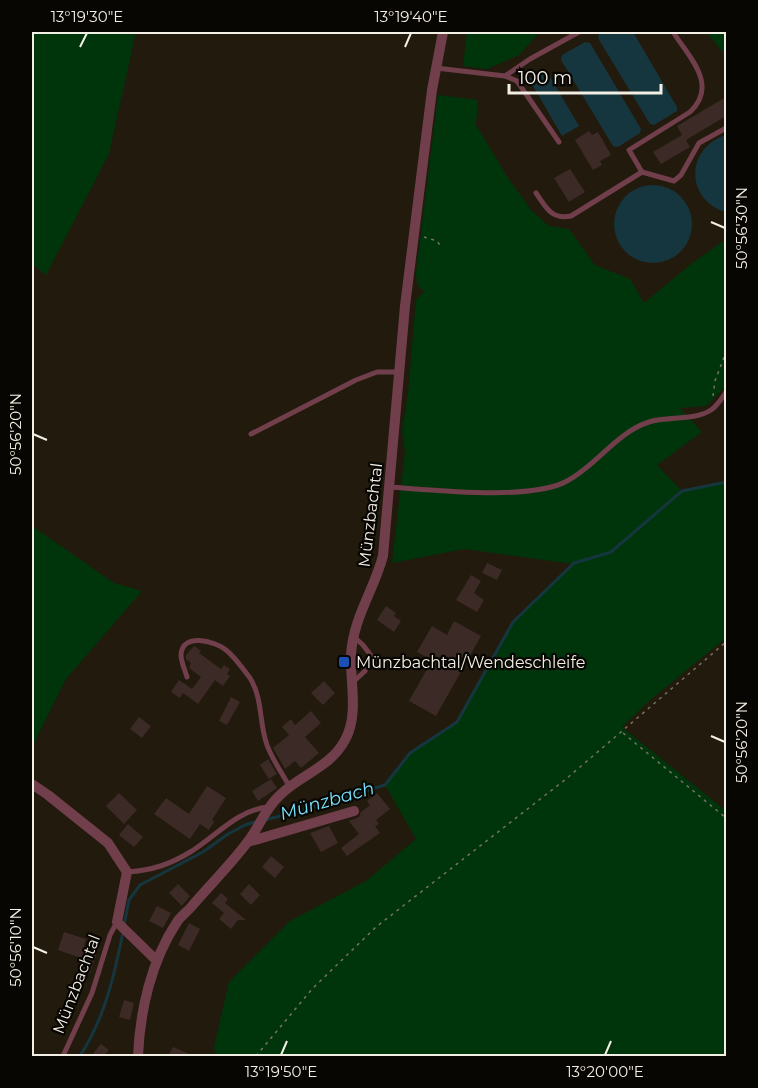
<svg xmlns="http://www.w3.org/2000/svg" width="758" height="1088" viewBox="0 0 758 1088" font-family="Montserrat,sans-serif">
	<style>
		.green { fill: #00350b }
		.water { fill: #15363e }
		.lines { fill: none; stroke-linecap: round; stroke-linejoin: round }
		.stream { stroke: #15363e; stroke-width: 3 }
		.building { fill: #3c2a27 }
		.path { stroke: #777063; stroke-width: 1.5; stroke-dasharray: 3 4.5; stroke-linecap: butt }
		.service { stroke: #713e4c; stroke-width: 5 }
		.minor { stroke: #713e4c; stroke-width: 10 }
		.ticks { fill: none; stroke: #f4efe5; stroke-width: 2 }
		.transit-dot { fill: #1a4fb4; stroke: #080602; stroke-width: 2 }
		.labels { text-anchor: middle; stroke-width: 4.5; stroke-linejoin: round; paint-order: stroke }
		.street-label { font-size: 16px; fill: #f4efe5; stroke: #080602 }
		.poi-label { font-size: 16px; fill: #f4efe5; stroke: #080602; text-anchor: start }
		.water-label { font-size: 18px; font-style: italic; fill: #78e2fd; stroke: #080602 }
		.neatline { fill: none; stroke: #f4efe5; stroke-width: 2 }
		.ticks-label { font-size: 15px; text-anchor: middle; fill: #f4efe5 }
	</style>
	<rect width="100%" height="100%" fill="#221a0c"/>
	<path class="green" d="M32 32H136L109 154 46 275 32 264Z
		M467 32H540L519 55 487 69 463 66Z
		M706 32H726V56Z
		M438 95 478 100 476 125 508 178 532 211 549 226 569 229 595 265 630 279 644 303 691 264 726 239V375L724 377 726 386 706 406 680 408 702 432 657 465 682 491 726 481V638L650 700 622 727 726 811V1056H216L214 1047 229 982 290 921 366 881 416 839 385 785 410 753 457 722 513 622 573 564 464 549 392 563 405 452 402 431 408 394 416 300 424 291 417 285 416 273Z
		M32 526 114 583 142 591 66 679 32 747Z"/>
	<path class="water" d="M602 32H633L677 107V111L654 125 650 124 598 38 599 33Z
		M585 42 590 43 641 129 640 133 618 147 613 146 561 60 562 55Z
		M546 70 579 126 562 136 529 79Z
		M726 135V212C685 200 685 148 726 135Z
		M614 224a39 39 0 1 1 78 0a39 39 0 1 1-78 0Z"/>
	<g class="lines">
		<path class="stream" d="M264 820 293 813 385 785 410 753 457 722 513 622 574 563 611 552 682 491 726 482
			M124 925 129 900 140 885 203 852 228 834 245 825 255 822
			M80 1056C105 1017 114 977 123 932"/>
	</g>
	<path class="building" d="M726 97V116L686 140 690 147 661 164 653 152 682 135 677 126Z
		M589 131 592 135 598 132 611 155 600 161 602 165 593 170 575 140Z
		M570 169 585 192 569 202 554 178Z
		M487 563 502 570 497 580 482 573Z
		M471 575 481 581 474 593 484 600 477 612 456 600Z
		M386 606 396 613 394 616 401 621 394 632 377 620Z
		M454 621 481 636 436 716 409 701 432 660 417 652 432 626 447 635Z
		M194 646 201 651 199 653 221 669 224 665 230 669 227 674 230 676 223 686 215 680 198 704 183 693 180 698 171 692 179 680 192 689 201 677 189 668 191 663 186 659V655Z
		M324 681 335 693 323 705 311 693Z
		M231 697 240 702 227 725 219 721Z
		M311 711 321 723 305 737 319 753 301 768 295 761 285 769 273 748 289 735 282 727 291 719 295 725Z
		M139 717 151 726 142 738 130 729Z
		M268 759 277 774 269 779 260 765Z
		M271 779 277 788 258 801 252 791Z
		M207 786 226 798 212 820 214 822 209 830 200 824 190 839 154 814 166 798 189 814Z
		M119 793 137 810 124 824 106 806Z
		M377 793 390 809 376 820 379 824 375 826 380 833 347 856 341 848 359 834 349 821 359 817 361 812 370 805 367 801Z
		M128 824 143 837 134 847 119 835Z
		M329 826 338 843 321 852 310 833Z
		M271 856 284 867 275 878 262 867Z
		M178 884 190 896 182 906 169 893Z
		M249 884 260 895 251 905 240 894Z
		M221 893 228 899 225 903 246 920H238L231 929 219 919 224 913 212 903Z
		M157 906 171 913 163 928 149 921Z
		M189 923 200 929 189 951 178 945Z
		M64 932 86 939 84 946 98 950 90 973 81 970 84 959 58 950Z
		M124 1000 134 1003 130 1020 119 1017Z
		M101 1044 109 1050 104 1056H91Z
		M173 1047 194 1056H168Z"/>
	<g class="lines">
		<path class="path" d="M424 237 437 241 442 248
			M713 396 715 381 726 352
			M623 733 726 818
			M256 1056 312 989 376 927 566 779 726 642"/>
		<path class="service" d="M436 68 505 76 517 81 559 142
			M505 76 530 59 579 32
			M642 172 674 181 681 175 699 143 726 128
			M536 193C546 207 551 220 571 216L642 172 629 150 690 112C719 85 689 57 673 32
			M251 434 356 380 377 372H399
			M390 487C434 490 531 501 567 481 596 466 617 432 649 422 668 416 694 421 711 410 717 406 722 398 726 392
			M187 677C185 670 181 662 181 655 182 632 215 641 226 650 235 657 243 669 250 678 263 699 259 723 267 745 272 759 282 773 289 786
			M353 682 365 671 372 657 363 645 353 636
			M127 872C153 870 169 865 192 851 217 835 238 810 268 807
			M63 1056 92 993 110 935 117 922"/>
		<path class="minor" d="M32 784 48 795 108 843 127 872 117 922 156 960
			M248 842 354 811
			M138 1056C140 1011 151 961 177 922 181 916 188 911 192 906 210 885 230 865 246 844 260 827 263 811 280 795 301 774 330 768 345 740 359 715 350 682 351 655 353 618 374 590 383 556L405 306 432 90 443 32"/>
	</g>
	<path class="ticks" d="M80 47 87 33M405 47 411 33M711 222 725 228M33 434 47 440M711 736 725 742M33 947 47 953M281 1055 287 1041M605 1055 611 1041"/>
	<rect class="transit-dot" x="338" y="656" width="12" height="12" rx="3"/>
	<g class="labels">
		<g class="street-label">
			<text transform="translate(370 515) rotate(-83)" y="6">Münzbachtal</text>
			<text transform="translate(76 984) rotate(-69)" y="6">Münzbachtal</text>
		</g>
		<g class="poi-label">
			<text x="356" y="668">Münzbachtal/Wendeschleife</text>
		</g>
		<g class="water-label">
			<text transform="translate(327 801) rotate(-16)" y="6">Münzbach</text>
		</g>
	</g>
	<rect width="758" height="1088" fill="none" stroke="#080602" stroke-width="66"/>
	<path d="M509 84v9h152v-9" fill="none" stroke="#f4efe5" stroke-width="3"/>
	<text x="518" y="84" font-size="18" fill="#f4efe5" stroke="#080602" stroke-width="4.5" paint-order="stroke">100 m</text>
	<rect x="33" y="33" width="692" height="1022" class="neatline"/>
	<g class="ticks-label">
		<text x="87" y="22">13°19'30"E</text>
		<text x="411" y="22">13°19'40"E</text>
		<text transform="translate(742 228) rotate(-90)" y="5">50°56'30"N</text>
		<text transform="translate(16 434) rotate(-90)" y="5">50°56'20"N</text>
		<text transform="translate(742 742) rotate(-90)" y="5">50°56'20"N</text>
		<text transform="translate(16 947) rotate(-90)" y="5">50°56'10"N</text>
		<text x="281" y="1077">13°19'50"E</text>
		<text x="605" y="1077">13°20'00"E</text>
	</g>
</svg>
